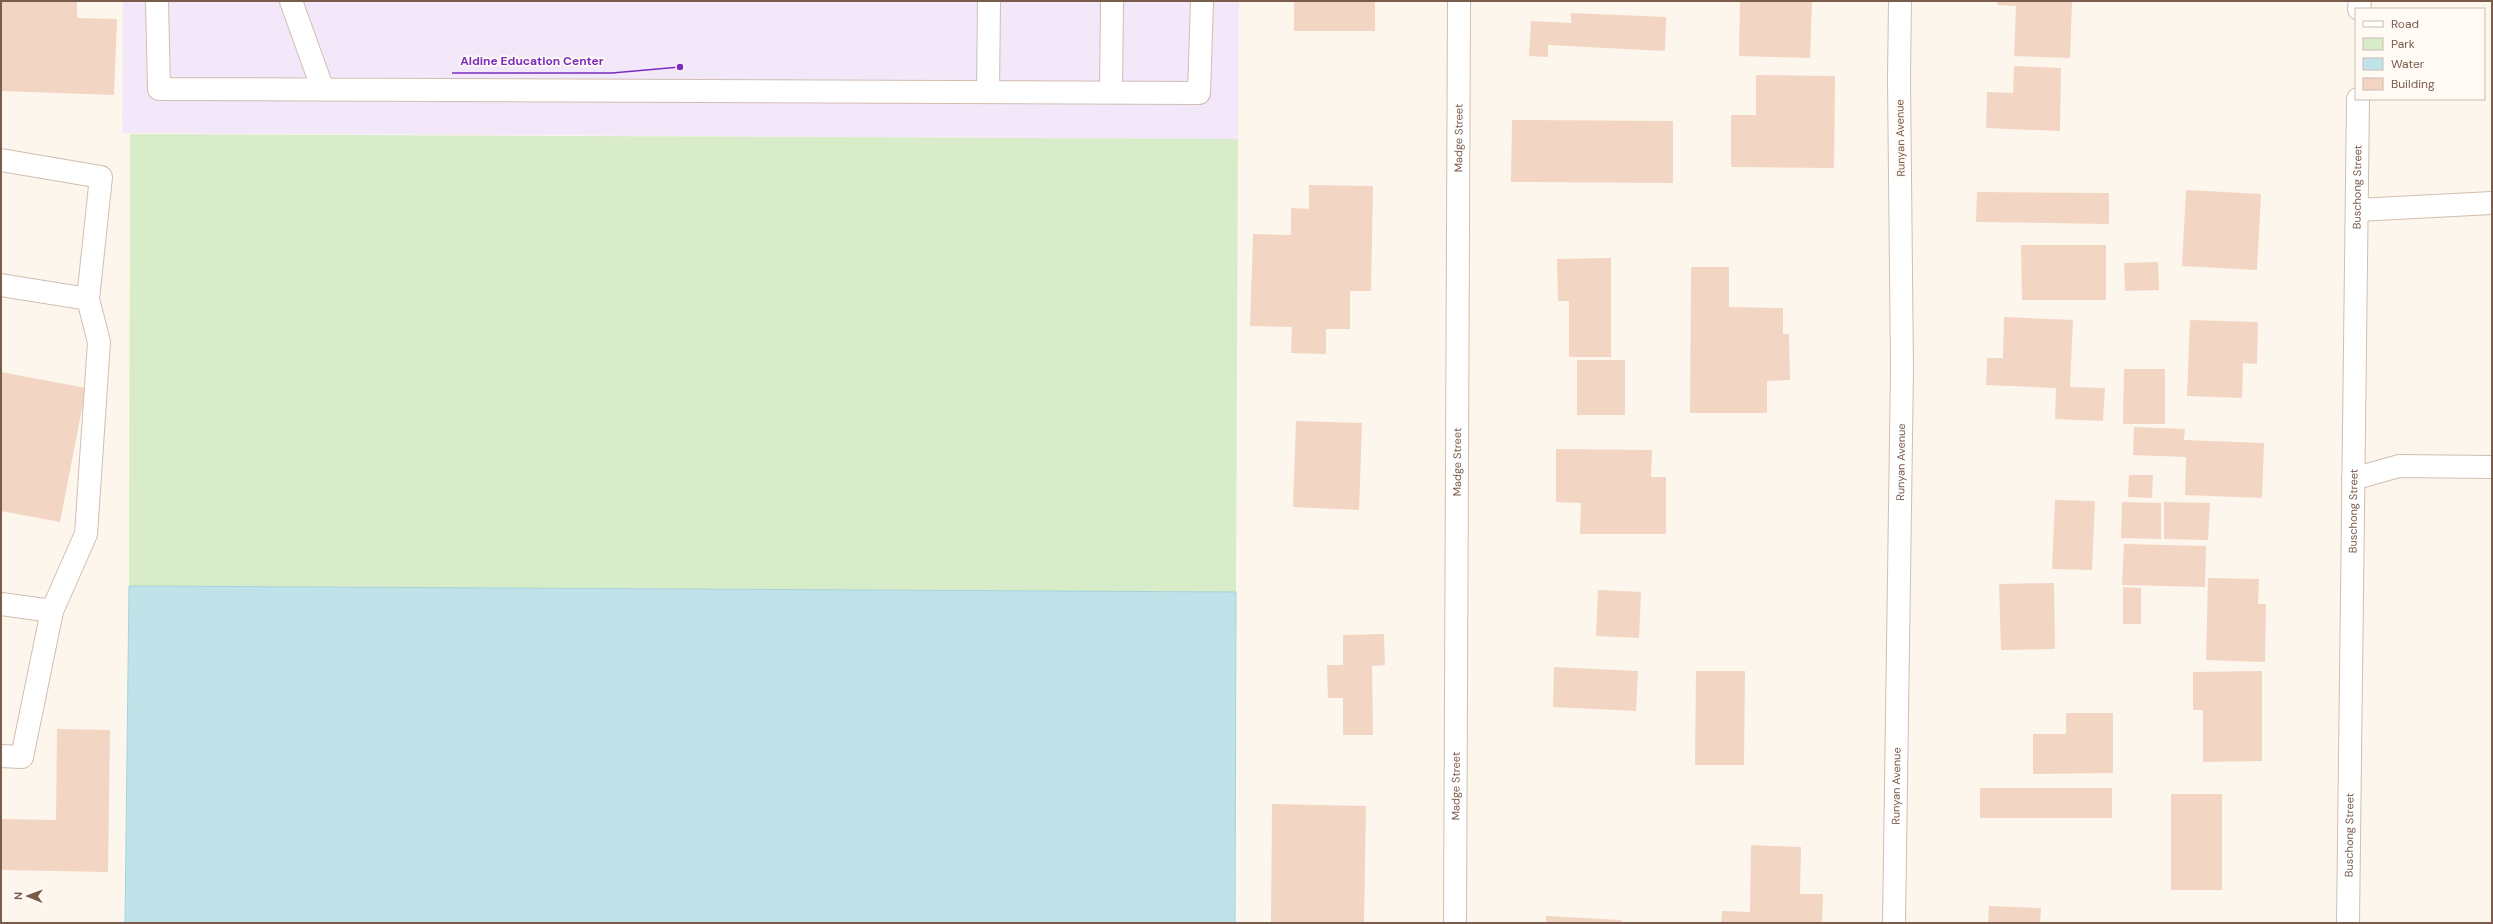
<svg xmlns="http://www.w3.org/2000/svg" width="2493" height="924" viewBox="0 0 2493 924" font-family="'DM Sans',sans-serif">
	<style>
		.education { fill: #f3e8fa }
		.green { fill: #d8ecc9 }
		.water { fill: #bfe3e8; stroke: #a5d3da }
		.building { fill: #f3d5c3 }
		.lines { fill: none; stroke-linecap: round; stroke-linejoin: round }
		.service-casing { stroke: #d1beb0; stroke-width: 24 }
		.minor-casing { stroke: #d1beb0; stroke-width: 24 }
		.service { stroke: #fff; stroke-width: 22 }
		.minor { stroke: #fff; stroke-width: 22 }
		.labels { text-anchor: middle; stroke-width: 3.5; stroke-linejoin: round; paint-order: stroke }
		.street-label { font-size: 11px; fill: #7a5c4d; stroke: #fffaf3 }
		.leader { fill: none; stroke: #7b2cbf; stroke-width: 1.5 }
		.callout-dot { fill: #7b2cbf; stroke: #fffaf3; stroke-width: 1.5 }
		.callout-label { font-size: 12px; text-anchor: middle; font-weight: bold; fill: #7b2cbf; stroke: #fffaf3; stroke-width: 3.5; stroke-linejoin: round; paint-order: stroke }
	</style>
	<rect width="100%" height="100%" fill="#fdf6ec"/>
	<path class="education" d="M123 1H1239L1238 139 122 133Z"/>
	<path class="green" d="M130 134 1238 139 1236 592 129 586Z"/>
	<path class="water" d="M129 586 1236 592 1235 923H125Z"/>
	<path class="building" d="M1 1H77V18L117 19 114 95 1 91Z
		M1294 1H1375V31H1294Z
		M1740 1H1812L1810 58 1739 56Z
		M1997 1H2072L2070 58 2014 56 2016 6 1997 5Z
		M1571 13 1666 17 1665 51 1548 45V57L1529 56 1531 21 1571 23Z
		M2014 66 2061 68 2060 131 1986 128 1987 92 2013 93Z
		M1756 75 1835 76 1834 168 1731 167V115H1756Z
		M1512 120 1673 121V183L1511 182Z
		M1309 185 1373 186 1371 291H1350V329H1326V354L1291 353 1292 327 1250 326 1253 234 1291 235V208L1309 209Z
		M2186 190 2261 194 2257 270 2182 266Z
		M1977 192 2109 193V224L1976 222Z
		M2021 245H2106V300H2022Z
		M1611 258V357H1569V301H1558L1557 259Z
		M2158 262 2159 290 2125 291 2124 263Z
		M1691 267H1729V307L1783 308V334H1789L1790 380 1767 381V413H1690Z
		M2004 317 2073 320 2070 387 2105 388 2103 421 2055 419 2056 388 1986 385 1987 358H2003Z
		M2190 320 2258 322 2257 364 2243 363 2242 398 2187 396Z
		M1577 360H1625V415H1577Z
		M2124 369H2165V424H2123Z
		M1 372 86 388 60 522 1 511Z
		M1296 421 1362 423 1359 510 1293 507Z
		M2134 427 2185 429 2184 440 2264 443 2262 498 2185 495 2186 457 2133 455Z
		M1556 449 1652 450 1651 477H1666V534H1580L1581 503 1556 502Z
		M2129 475H2153L2152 498 2128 497Z
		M2055 500 2095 501 2092 570 2052 569Z
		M2122 502 2161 503V539L2121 538Z
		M2164 502 2210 503 2208 540 2164 539Z
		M2124 544 2206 546 2205 587 2122 585Z
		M2208 578 2259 579 2258 604H2266L2265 662 2206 660Z
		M2054 583 2055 649 2001 650 1999 584Z
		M2123 587 2141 588V624H2123Z
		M1598 590 1641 592 1639 638 1596 636Z
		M1384 634 1385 665 1372 666 1373 735H1343V698H1328L1327 665H1343V635Z
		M1554 667 1638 671 1636 711 1553 707Z
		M1696 671H1745L1744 765H1695Z
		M2262 671V761L2203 762V710H2193V672Z
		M2066 713H2113V773L2033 774V734H2066Z
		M57 729 110 730 108 872 1 870V819L56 820Z
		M1980 788H2112V818H1980Z
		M2171 794H2222V890H2171Z
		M1272 804 1366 806 1364 923H1271Z
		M1751 845 1801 847 1800 894H1823L1822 923H1721L1722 911 1750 912Z
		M1989 906 2041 908 2040 923H1988Z
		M1546 916 1622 920V923H1546Z"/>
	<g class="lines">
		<g class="service-casing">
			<path id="service" d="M157 1 159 89 1199 93 1202 1
				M291 1 323 90
				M988 92 989 1
				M1111 92 1112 1
				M1 160 101 177 88 299 1 285
				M2357 210 2492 203
				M2353 479 2399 466 2492 467
				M1 604 52 611 22 757 1 756
				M52 611 86 534 99 342 88 299"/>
		</g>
		<g class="minor-casing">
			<g id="minor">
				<path d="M2359 9 2360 1"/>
				<path id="s1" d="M1455 923 1459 1"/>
				<path id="s2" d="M1894 923 1902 369 1899 79 1900 1"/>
				<path id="s3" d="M2348 923 2358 99"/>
			</g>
		</g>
		<use href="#service" class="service"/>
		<use href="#minor" class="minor"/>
	</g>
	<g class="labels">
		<g class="street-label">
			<text dy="4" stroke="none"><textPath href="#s1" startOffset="785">Madge Street</textPath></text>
			<text transform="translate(1900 138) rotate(-91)" y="4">Runyan Avenue</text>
			<text dy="4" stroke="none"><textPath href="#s3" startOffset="736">Buschong Street</textPath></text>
			<text dy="4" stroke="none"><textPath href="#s1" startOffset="461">Madge Street</textPath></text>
			<text dy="4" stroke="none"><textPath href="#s2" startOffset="461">Runyan Avenue</textPath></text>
			<text dy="4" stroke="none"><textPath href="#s3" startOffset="412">Buschong Street</textPath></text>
			<text dy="4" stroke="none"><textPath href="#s1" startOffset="137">Madge Street</textPath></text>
			<text dy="4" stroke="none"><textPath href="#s2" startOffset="137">Runyan Avenue</textPath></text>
			<text dy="4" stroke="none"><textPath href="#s3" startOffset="88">Buschong Street</textPath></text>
		</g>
	</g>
	<path class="leader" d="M680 67L612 73H452"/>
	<circle class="callout-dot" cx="680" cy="67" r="4"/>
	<g class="callout-label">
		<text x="532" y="65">Aldine Education Center</text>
	</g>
	<rect width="2493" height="924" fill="none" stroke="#7a5c4d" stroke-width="4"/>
	<rect x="2355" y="8" width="130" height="92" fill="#fffaf3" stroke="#cabbb1"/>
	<rect x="2363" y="21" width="20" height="6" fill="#ffffff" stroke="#cabbb1"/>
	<text x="2391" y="28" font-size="12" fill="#7a5c4d">Road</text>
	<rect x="2363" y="38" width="20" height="12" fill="#d8ecc9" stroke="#cabbb1"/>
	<text x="2391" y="48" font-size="12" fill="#7a5c4d">Park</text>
	<rect x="2363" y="58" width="20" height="12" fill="#bfe3e8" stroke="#cabbb1"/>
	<text x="2391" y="68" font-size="12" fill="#7a5c4d">Water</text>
	<rect x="2363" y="78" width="20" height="12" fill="#f3d5c3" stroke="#cabbb1"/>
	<text x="2391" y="88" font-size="12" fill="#7a5c4d">Building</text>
	<g transform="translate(28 896) rotate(271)" stroke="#fffaf3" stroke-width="3" paint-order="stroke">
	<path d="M0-3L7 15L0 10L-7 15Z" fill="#7a5c4d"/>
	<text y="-6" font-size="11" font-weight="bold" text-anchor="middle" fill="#7a5c4d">N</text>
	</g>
</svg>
